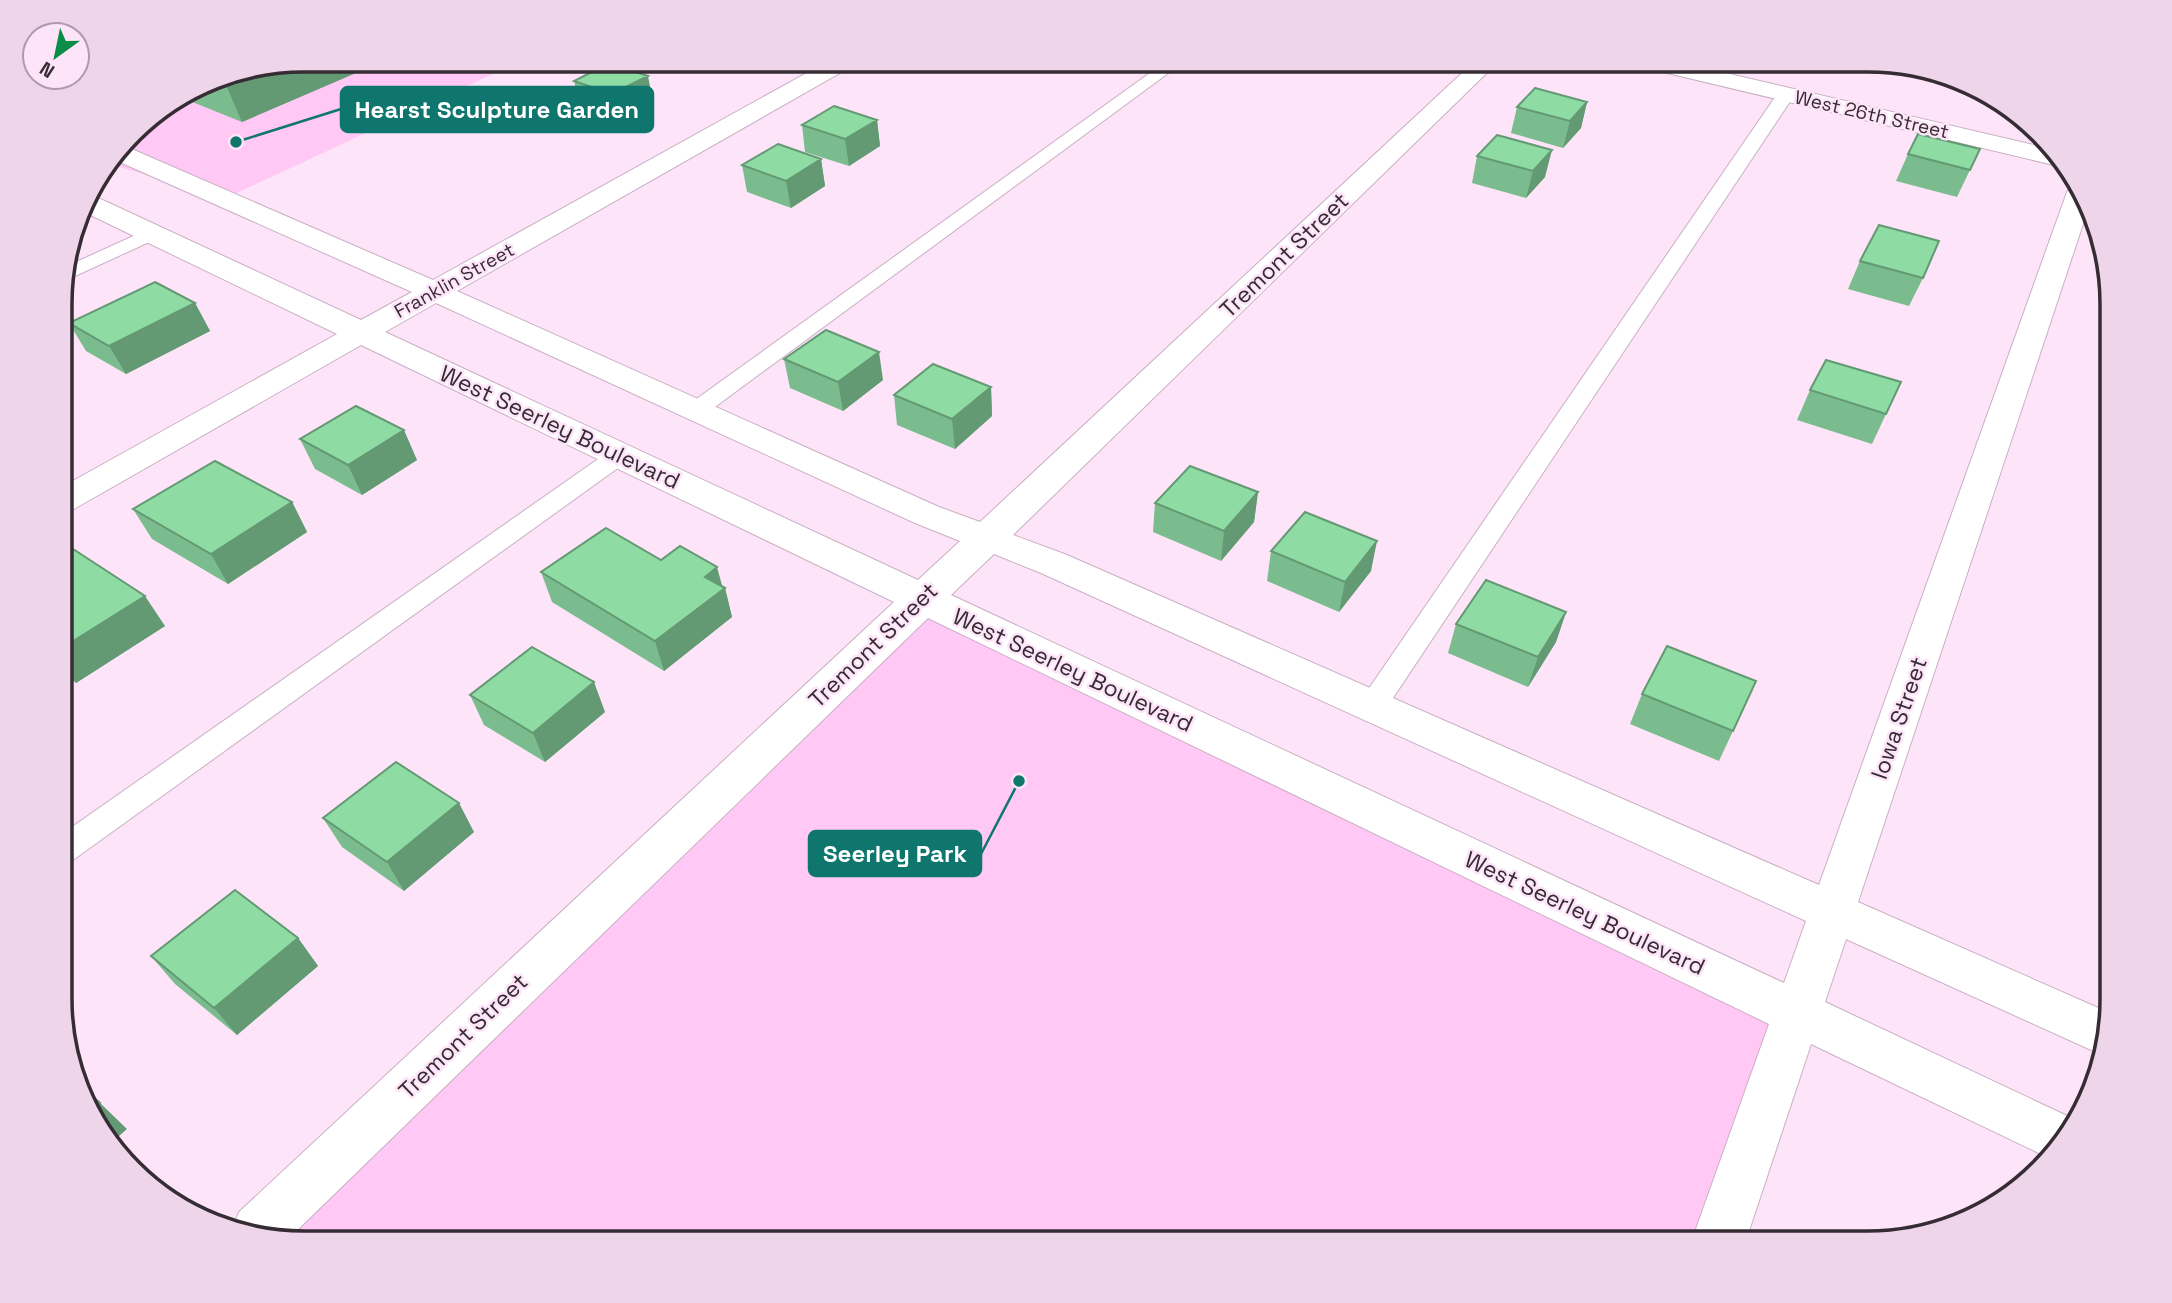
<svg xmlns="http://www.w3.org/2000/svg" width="2172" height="1303" viewBox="0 0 2172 1303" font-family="'Space Grotesk',sans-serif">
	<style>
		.green { fill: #ffc8f5 }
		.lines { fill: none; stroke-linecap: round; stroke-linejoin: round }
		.lane-casing { stroke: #c9b0c4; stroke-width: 2 }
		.street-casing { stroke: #c9b0c4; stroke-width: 2 }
		.lane { fill: #fff; fill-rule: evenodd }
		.street { fill: #fff; fill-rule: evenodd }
		.wall { fill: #7abc8d }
		.shaded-wall { fill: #639973 }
		.building { fill: #8edba4; stroke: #639973; stroke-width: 2 }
		.labels { text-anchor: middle; stroke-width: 5; stroke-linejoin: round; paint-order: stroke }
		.far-street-label { font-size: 19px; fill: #362c34; stroke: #fee4f9 }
		.street-label { font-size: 23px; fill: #362c34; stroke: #fee4f9 }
		.rim { fill: none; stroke: #362c34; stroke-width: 3.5 }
		.leader { fill: none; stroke: #0f766e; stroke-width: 2.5 }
		.callout-dot { fill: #0f766e; stroke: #fee4f9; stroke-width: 2.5 }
		.callout { fill: #0f766e; stroke: #0f766e; stroke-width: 2.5 }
		.callout-label { font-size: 24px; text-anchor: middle; font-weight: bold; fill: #fff }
	</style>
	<rect width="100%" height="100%" fill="#fee4f9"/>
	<path class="green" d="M304 60H523L226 198 109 164 142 120 211 78Z
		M922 599 1798 1013 1718 1243H303L258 1231Z"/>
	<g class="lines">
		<g class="lane-casing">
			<path id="lane" d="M1168 60H1186L704 415H688L684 410 688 405Z
				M1786 89 1795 94 1381 716 1371 719 1361 716 1356 708 1361 700 1780 90Z
				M151 228 158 230 161 234 158 238 62 282 63 268Z
				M620 447 629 450 632 455 629 460 73 860 62 864V834L611 450Z"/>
		</g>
		<g class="street-casing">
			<path id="street" d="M830 60H858L854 65 457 291 939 507 980 522 1476 60H1500L1013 535 1067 555 1819 885 2067 192 2071 186 2077 185 2087 212 1858 902 2112 1014 2100 1054 1846 939 1825 1002 2080 1122 2045 1156 1811 1044 1745 1243H1691L1769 1024 928 618 288 1239 234 1225 239 1212 894 602 361 345 74 509 62 512V487L337 334 80 210 85 195H92L361 320 412 292 113 159 123 146 127 147 433 280ZM436 303 915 523 960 541 918 580 385 332ZM994 554 1041 573 1806 921 1784 983 951 595Z
				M1631 60H1670L2051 149 2068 165 2062 167 1642 67 1634 65Z"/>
		</g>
		<use href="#lane" class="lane"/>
		<use href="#street" class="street"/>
	</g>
	<path class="wall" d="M304 60H386L242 122 180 97 211 78Z
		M574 81 653 102 619 120 581 107Z
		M1587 102 1581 128 1563 148 1511 133 1517 107Z
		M877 120 880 146 849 166 805 152 802 125Z
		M1497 135 1545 177 1526 198 1472 183 1477 156Z
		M1980 149 1957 197 1896 181 1908 154Z
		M821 159 825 186 791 208 747 192 742 165Z
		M1860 261 1923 278 1909 306 1848 289Z
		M195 303 210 331 126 374 86 351 69 323Z
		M784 359 883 380 843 411 790 388Z
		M991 387 992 416 955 449 897 425 894 395Z
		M1810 390 1886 414 1872 444 1797 420Z
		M300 439 417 460 362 495 315 469Z
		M1258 492 1254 522 1221 561 1153 532 1155 503Z
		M292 502 307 532 228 584 152 539 133 509Z
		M1271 551 1371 571 1339 612 1267 581Z
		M62 552 165 626 76 683 62 672Z
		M661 560 725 588 732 617 664 671 552 602 541 572Z
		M1566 612 1556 642 1528 687 1448 653 1456 624Z
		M1642 694 1733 731 1719 761 1630 724Z
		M470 695 605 712 545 762 484 725Z
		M323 818 474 832 404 891 342 847Z
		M298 938 318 966 237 1035 175 984 151 956Z"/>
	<path class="shaded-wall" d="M304 60H386L242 122 226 85 272 66Z
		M648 76 653 102 619 120 612 94Z
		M1587 102 1581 128 1563 148 1570 121Z
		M877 120 880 146 849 166 845 139Z
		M1552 150 1545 177 1526 198 1533 171Z
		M821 159 825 186 791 208 786 181Z
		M195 303 210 331 126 374 109 346Z
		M879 352 883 380 843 411 838 382Z
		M991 387 992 416 955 449 952 419Z
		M404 430 417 460 362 495 348 465Z
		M1258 492 1254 522 1221 561 1224 531Z
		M292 502 307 532 228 584 211 554Z
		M1377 541 1371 571 1339 612 1345 582Z
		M717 567 723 589 725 588 732 617 664 671 655 641 705 577Z
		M145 596 165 626 76 683 62 663V648Z
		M1566 612 1556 642 1528 687 1538 657Z
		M594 682 605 712 545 762 533 733Z
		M459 803 474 832 404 891 387 862Z
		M298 938 318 966 237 1035 214 1008Z
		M100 1103 127 1129 110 1144 100 1135 91 1110Z"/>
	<path class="building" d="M609 63 648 76 612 94 574 81Z
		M272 66 226 85 210 79 211 78Z
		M1535 88 1587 102 1570 121 1517 107Z
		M834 106 877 120 845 139 802 125Z
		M1918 134 1980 149 1970 170 1908 154Z
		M1497 135 1552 150 1533 171 1477 156Z
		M778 144 821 159 786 181 742 165Z
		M1879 225 1939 241 1923 278 1860 261Z
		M155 282 195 303 109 346 69 323Z
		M826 330 879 352 838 382 784 359Z
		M1826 360 1901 382 1886 414 1810 390Z
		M933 364 991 387 952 419 894 395Z
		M356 406 404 430 348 465 300 439Z
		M215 461 292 502 211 554 133 509Z
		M1190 466 1258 492 1224 531 1155 503Z
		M1305 512 1377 541 1345 582 1271 551Z
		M606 528 661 560 680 546 717 567 705 577 725 588 655 641 541 572Z
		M70 547 145 596 62 648V552Z
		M1486 580 1566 612 1538 657 1456 624Z
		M1667 646 1756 681 1733 731 1642 694Z
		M532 647 594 682 533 733 470 695Z
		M396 762 459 803 387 862 323 818Z
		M235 890 298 938 214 1008 151 956Z
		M83 1088 100 1103 91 1110Z"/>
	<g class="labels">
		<g class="far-street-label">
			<text transform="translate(1872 114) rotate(13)" y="7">West 26th Street</text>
			<text transform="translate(454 280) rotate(-29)" y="7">Franklin Street</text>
		</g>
		<g class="street-label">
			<text transform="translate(1284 255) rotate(-44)" y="8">Tremont Street</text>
			<text transform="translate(560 427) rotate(25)" y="8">West Seerley Boulevard</text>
			<text transform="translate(873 645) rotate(-44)" y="8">Tremont Street</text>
			<text transform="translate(1073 670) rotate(25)" y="8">West Seerley Boulevard</text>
			<text transform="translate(1899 718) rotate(-71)" y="8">Iowa Street</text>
			<text transform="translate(1585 913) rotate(25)" y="8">West Seerley Boulevard</text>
			<text transform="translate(463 1036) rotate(-44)" y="8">Tremont Street</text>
		</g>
	</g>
	<path d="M0 0H2172V1303H0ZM304 72H1868A232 232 0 0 1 2100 304V999A232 232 0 0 1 1868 1231H304A232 232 0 0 1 72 999V304A232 232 0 0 1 304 72Z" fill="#eed5e9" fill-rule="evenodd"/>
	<path class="rim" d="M304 72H1868A232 232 0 0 1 2100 304V999A232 232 0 0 1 1868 1231H304A232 232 0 0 1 72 999V304A232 232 0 0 1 304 72Z"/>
	<path class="leader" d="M236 142L341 109M1019 781L981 854"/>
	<g class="callout-dot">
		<circle cx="236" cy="142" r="7"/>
		<circle cx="1019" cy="781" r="7"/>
	</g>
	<g class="callout">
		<rect x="341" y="87" width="312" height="45" rx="7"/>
		<rect x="809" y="831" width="172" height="45" rx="7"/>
	</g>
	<g class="callout-label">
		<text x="497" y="118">Hearst Sculpture Garden</text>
		<text x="895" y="862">Seerley Park</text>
	</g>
	<g transform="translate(56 56) rotate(213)"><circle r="33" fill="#fee4f9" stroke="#ae9aaa" stroke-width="2"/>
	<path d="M0-5L12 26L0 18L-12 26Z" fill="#0b8d4a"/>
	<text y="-10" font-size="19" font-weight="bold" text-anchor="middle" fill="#362c34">N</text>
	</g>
</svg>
